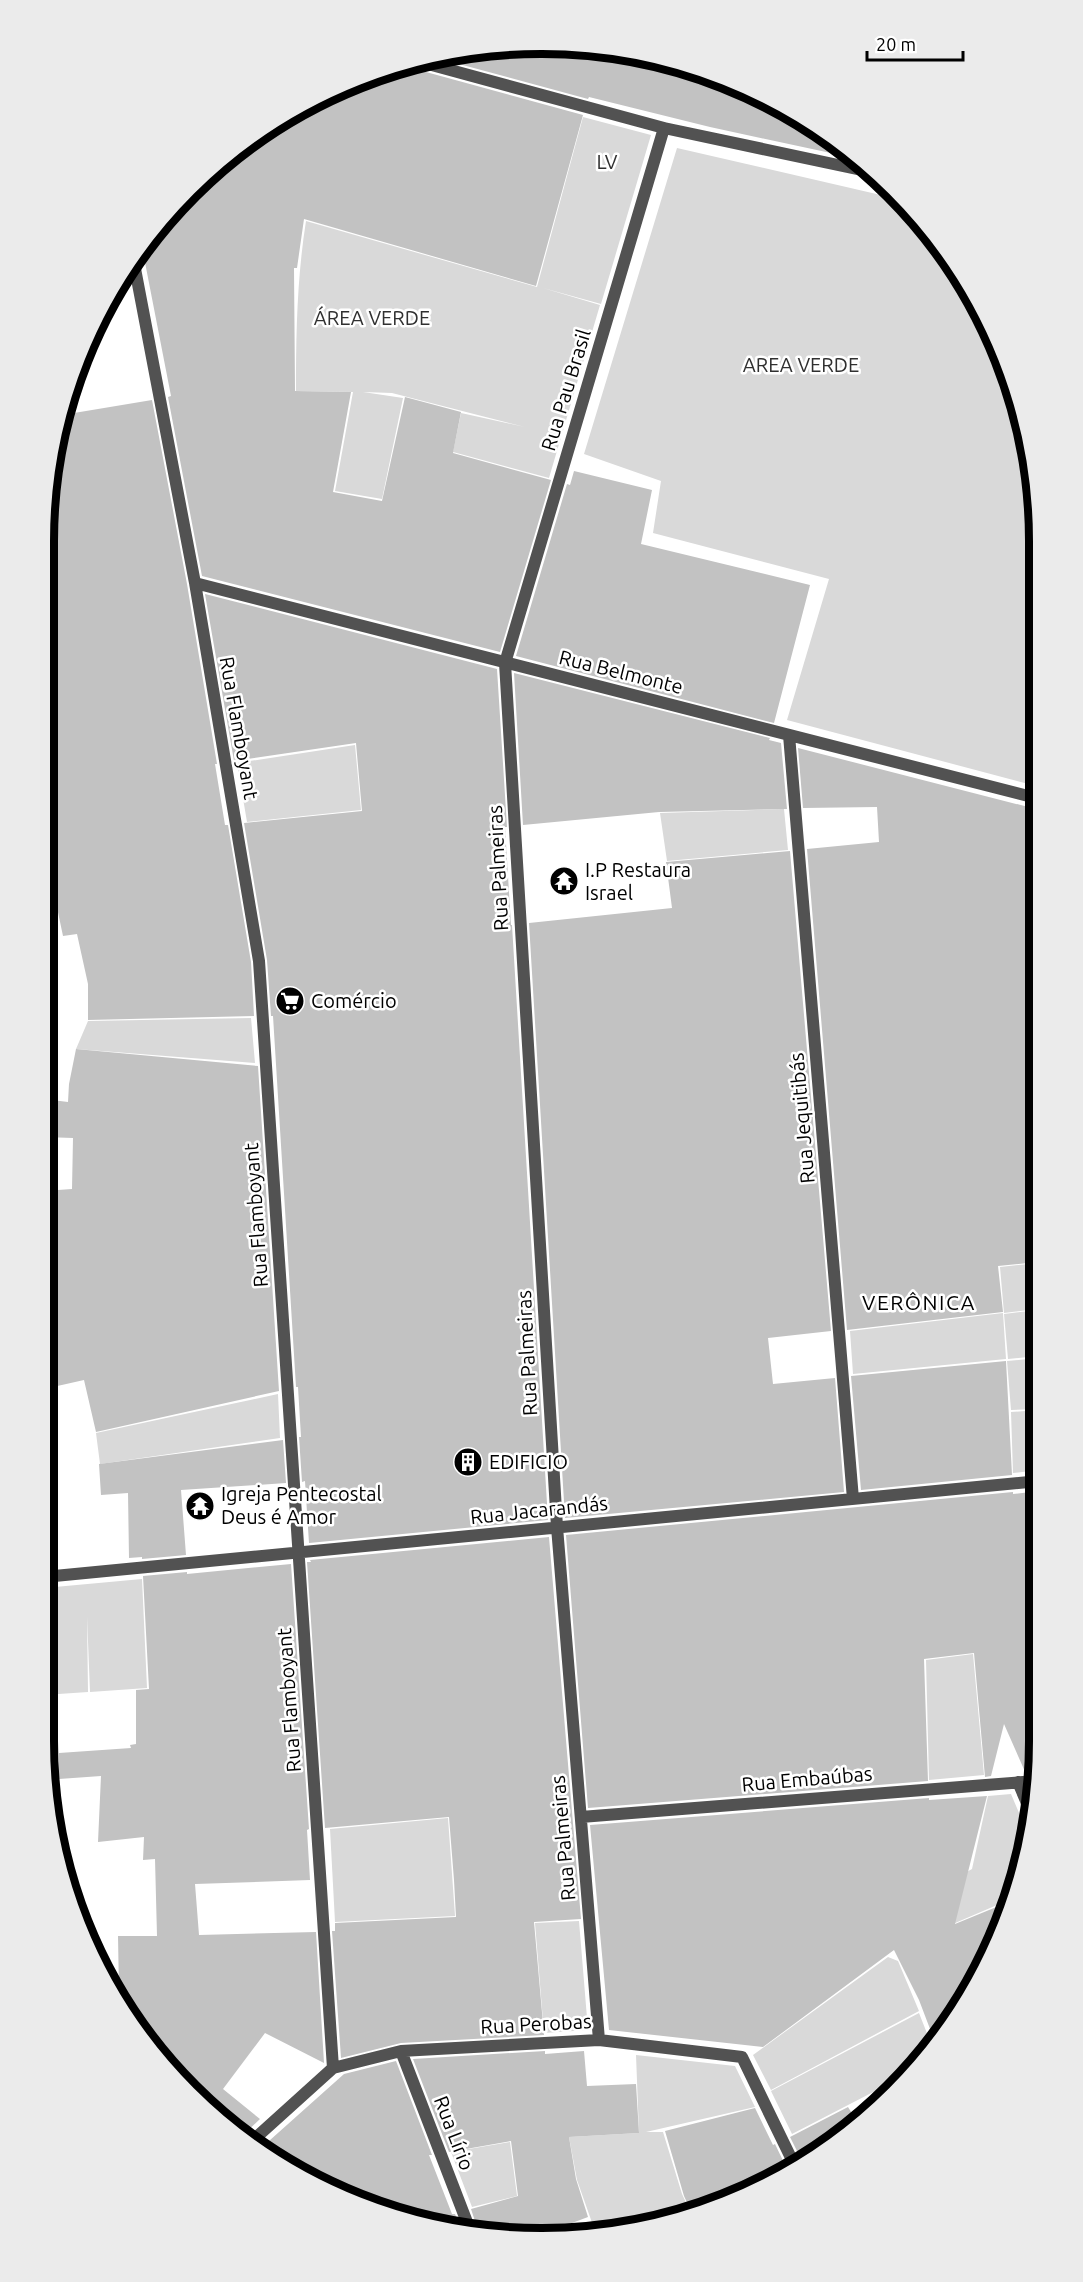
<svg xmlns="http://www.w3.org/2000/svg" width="1083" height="2282" viewBox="0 0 1083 2282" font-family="Ubuntu,sans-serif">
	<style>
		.green { fill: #d9d9d9 }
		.building { fill: #c2c2c2 }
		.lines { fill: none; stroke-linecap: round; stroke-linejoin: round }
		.street { stroke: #525252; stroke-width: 12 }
		.labels { text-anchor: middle; stroke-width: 5; stroke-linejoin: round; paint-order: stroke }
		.park-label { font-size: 20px; fill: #303030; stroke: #fff }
		.street-label { font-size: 20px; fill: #000; stroke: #fff }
		.poi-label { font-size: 20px; fill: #000; stroke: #fff; text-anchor: start }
		.neighbourhood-label { font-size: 21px; letter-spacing: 1.5px; fill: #000; stroke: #fff }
		.rim { fill: none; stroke: #000; stroke-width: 8 }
	</style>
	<rect width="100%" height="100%" fill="#fff"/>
	<path class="green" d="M583 117 651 135 601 304 543 288 600 305 549 478 453 452 461 413 525 427 392 393 363 392 403 398 382 499 335 491 353 392 296 391C296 333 297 278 306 221L537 287Z
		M677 148 898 199 937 239 1001 351 1035 476 1036 786 787 720 829 579 653 533 661 481 584 454Z
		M355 745 361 810 247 822 237 763Z
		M784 809 788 850 667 861 660 813Z
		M251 1018 255 1063 76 1049 88 1021Z
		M1038 1263V1309L1004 1313 1000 1267Z
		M1038 1310V1356L1008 1359 1004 1314Z
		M1003 1313 1006 1359 853 1374 850 1331Z
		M1038 1358V1409L1011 1410 1007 1361Z
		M278 1394 280 1438 100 1464 96 1433Z
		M1038 1410 1039 1470 1013 1473 1011 1412Z
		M142 1579 147 1688 90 1692 87 1616 88 1692 44 1695V1588Z
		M973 1654 984 1775 929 1780 926 1660Z
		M1011 1794 1030 1839 1011 1899 890 1951 876 1923 972 1869 988 1796Z
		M448 1818 455 1916 335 1922 330 1829Z
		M579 1921 588 2030 544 2033 535 1923Z
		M888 1957 898 1961 919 2011 771 2090 753 2055Z
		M919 2013 932 2046 910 2073 792 2134 771 2091Z
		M636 2055 735 2066 755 2107 646 2132H663L682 2194 689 2209 606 2234H596L577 2180 569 2137 639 2133Z
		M510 2142 517 2196 472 2207 451 2152Z"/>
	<path class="building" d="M542 44 639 53 732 82 845 147 854 156V158L710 127 589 97 588 99 433 57 445 53Z
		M409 64 415 69 583 115 536 286 304 219 297 268H294L295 391 351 392 333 492 382 501 405 397 461 412 453 453 551 480 500 652 202 576 168 397 171 396 142 247 190 189 265 127 351 81Z
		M152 400 187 584 217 764H215L225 825H228L251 962 254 1016 88 1020V984L77 934 63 936 55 898 44 900V541L53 444 62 415Z
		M574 471 652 490 641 544 810 585 774 723 516 656 567 484 570 485Z
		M205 594 497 669 507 827H505L511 925H512L548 1520 309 1543 305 1481 302 1482 299 1437H301L298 1387H296L273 1016H271L267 960 244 823 362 811 356 743 234 761Z
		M514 673 770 738 769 740 781 743 787 809 659 812 523 825Z
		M798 748 1036 809 1038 1262 998 1266 1003 1312 847 1330 807 849 879 842 877 807 803 808Z
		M790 851 831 1331 768 1338 773 1384 835 1378 844 1492 565 1518 529 923 672 908 666 862Z
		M76 1049 258 1066 279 1391 96 1432 84 1380 44 1389V1343L55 1341 51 1279 44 1280V1191L72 1189 73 1138 44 1137V1099L68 1102 69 1084Z
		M1006 1361 1012 1475 861 1490 851 1376Z
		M283 1440 286 1483 181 1490 186 1555 142 1559V1557L129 1558 128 1493 101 1495 99 1464Z
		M1039 1491 1040 1741 1036 1773 1026 1774 1004 1724 991 1776 985 1777 974 1653 924 1659 928 1781 588 1808 566 1535 1013 1492V1494Z
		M549 1537 581 1919 534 1922 544 2035 401 2043 341 2058 332 1931H335V1923L456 1917 454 1880 449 1817 325 1828 307 1562H311L310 1560Z
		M291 1564 309 1829 307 1830 310 1880 195 1884 199 1935 316 1932 324 2063 265 2033 223 2089 260 2119 242 2136 213 2115 147 2044 119 1992 118 1936H157L155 1859 143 1860 144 1837 98 1842 101 1776 59 1779V1753L131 1748 130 1745 136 1744V1690L149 1689 143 1576 187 1572V1574Z
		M987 1796 955 1924 1011 1901 1001 1931 955 2017 935 2042 919 2000 894 1950 763 2047 609 2030 590 1825 929 1798V1800Z
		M545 2051V2054L584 2051 587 2086 636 2084 639 2133 569 2137 576 2179 588 2217 548 2232 478 2230 471 2209 518 2196 511 2141 449 2152 413 2059Z
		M396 2061 432 2155H429L452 2214H455L461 2229H444L292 2172 260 2149 344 2074Z
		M848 2107 856 2120 801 2159 790 2137Z
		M755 2108 773 2145 775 2144 787 2169 762 2187 690 2209 684 2196 665 2131Z"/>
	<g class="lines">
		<path class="street" d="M417 61 664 128 871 172
			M133 258 195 583 259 961 333 2068 251 2142
			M195 583 1036 798
			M789 735 853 1499
			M44 1577 1039 1481
			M1018 1782 1032 1815
			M581 1817 1036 1781
			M599 2040 557 1527 505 663 664 128
			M401 2051 470 2230
			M333 2068 401 2051 599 2040 742 2057 794 2164"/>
	</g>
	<defs>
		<g id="temple-disc" transform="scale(1.5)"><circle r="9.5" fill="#000" stroke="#fff"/><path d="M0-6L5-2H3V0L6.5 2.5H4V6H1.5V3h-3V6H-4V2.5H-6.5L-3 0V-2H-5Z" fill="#fff"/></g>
		<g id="supermarket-disc" transform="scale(1.5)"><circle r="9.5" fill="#000" stroke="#fff"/><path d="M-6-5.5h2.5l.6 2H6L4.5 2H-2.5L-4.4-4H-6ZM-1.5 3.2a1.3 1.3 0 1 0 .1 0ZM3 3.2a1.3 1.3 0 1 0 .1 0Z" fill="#fff"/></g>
		<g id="building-disc" transform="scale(1.5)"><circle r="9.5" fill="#000" stroke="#fff"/><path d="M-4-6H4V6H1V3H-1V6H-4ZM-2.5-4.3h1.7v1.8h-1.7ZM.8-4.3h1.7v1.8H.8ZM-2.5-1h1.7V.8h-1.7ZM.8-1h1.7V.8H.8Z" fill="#fff"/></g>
	</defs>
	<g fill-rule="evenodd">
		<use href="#temple-disc" x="564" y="881"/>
		<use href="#supermarket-disc" x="290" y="1001"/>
		<use href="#building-disc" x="468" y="1462"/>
		<use href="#temple-disc" x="200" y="1506"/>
	</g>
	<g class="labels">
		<g class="park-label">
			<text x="607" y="169">LV</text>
			<text x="372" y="325">ÁREA VERDE</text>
			<text x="801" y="372">AREA VERDE</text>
		</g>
		<g class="street-label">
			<text transform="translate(566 390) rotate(-73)" y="7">Rua Pau Brasil</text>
			<text transform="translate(621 672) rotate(14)" y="7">Rua Belmonte</text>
			<text transform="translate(239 728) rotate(80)" y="7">Rua Flamboyant</text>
			<text transform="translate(498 868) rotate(-93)" y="7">Rua Palmeiras</text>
			<text transform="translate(802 1118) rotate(-95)" y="7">Rua Jequitibás</text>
			<text transform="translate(256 1215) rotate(-94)" y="7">Rua Flamboyant</text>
			<text transform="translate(527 1353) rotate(-93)" y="7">Rua Palmeiras</text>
			<text transform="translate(539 1510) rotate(-6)" y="7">Rua Jacarandás</text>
			<text transform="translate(289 1700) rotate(-94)" y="7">Rua Flamboyant</text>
			<text transform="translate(807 1779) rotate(-5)" y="7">Rua Embaúbas</text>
			<text transform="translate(563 1838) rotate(-95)" y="7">Rua Palmeiras</text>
			<text transform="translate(536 2024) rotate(-3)" y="7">Rua Perobas</text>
			<text transform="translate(454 2133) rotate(69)" y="7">Rua Lírio</text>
		</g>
		<g class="poi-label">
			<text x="585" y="877">I.P Restaura<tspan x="585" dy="23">Israel</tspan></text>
			<text x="311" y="1008">Comércio</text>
			<text x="489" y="1469">EDIFICIO</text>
			<text x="221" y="1501">Igreja Pentecostal<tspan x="221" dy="23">Deus é Amor</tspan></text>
		</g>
		<g class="neighbourhood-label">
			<text x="919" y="1310">VERÔNICA</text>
		</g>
	</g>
	<path d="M0 0H1083V2282H0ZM541 54H542A487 487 0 0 1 1029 541V1741A487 487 0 0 1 542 2228H541A487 487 0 0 1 54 1741V541A487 487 0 0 1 541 54Z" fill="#ebebeb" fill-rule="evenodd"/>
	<path class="rim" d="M541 54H542A487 487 0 0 1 1029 541V1741A487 487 0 0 1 542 2228H541A487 487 0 0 1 54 1741V541A487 487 0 0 1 541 54Z"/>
	<path d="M867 51v9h96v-9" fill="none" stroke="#000000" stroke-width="3"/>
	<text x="876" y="51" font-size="18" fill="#000000" stroke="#ffffff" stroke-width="4.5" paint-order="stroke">20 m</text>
</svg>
